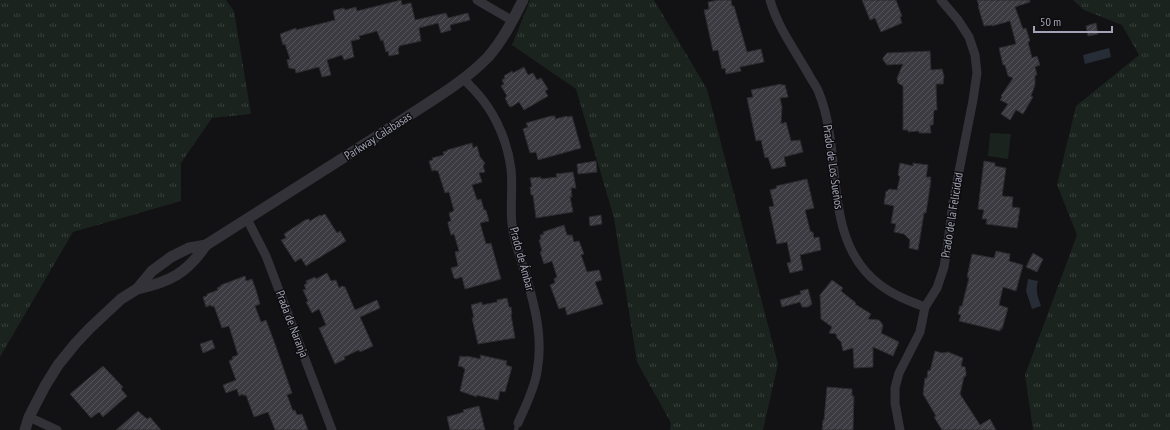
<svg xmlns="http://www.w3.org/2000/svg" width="1170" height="430" viewBox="0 0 1170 430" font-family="'PT Sans Narrow',sans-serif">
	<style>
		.grass { fill: url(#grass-tufts) }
		.garden { fill: #1b231e }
		.water { fill: #272d37 }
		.building { fill: url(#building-hatch); stroke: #2c2b2f }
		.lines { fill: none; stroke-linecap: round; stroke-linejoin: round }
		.service { stroke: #323238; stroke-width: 4.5 }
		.minor { stroke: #323238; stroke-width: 9 }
		.tertiary { stroke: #323238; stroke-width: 11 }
		.labels { text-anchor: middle; stroke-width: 3; stroke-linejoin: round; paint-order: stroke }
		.street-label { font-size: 12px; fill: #a2a4b5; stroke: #0d0c0e }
	</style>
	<defs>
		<pattern id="grass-tufts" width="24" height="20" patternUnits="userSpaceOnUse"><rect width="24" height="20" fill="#1b231e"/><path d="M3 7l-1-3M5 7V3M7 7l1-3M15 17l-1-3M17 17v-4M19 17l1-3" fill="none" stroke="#39403c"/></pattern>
		<pattern id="building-hatch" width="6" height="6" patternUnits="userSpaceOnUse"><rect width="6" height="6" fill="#3c3b41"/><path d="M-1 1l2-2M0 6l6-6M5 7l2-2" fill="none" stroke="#55545a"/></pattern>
	</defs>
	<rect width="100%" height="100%" fill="#121113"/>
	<path class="grass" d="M0 0H226L234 11 251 114 212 118 181 163V201L73 232 0 357Z
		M530 0H654L707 89 778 364 763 430H670L671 423 637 362 614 218 576 89 512 45Z
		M1073 0H1170V430H1033L1025 375 1077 235 1057 185 1076 106 1139 55 1122 25 1084 10Z"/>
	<path class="garden" d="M990 133 1011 134 1008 159 988 156Z"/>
	<path class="water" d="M1109 48 1111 57 1085 64 1083 55Z
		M1028 279 1038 281C1035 291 1038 297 1041 306L1032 309 1026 291Z"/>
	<path class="building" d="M401 0 402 5 411 3 415 20 446 13 448 18 468 13 470 20 450 25 451 30 441 33 438 23 419 28 421 41 399 46V48L398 49 399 54 389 56 388 51 386 52 383 40 381 41 377 31 359 36 360 39 351 41 354 57 344 60 342 55 327 60 331 75 322 77 319 67 296 73 295 69 289 68 287 60 290 59 285 44 283 45 280 34 296 28V30L335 20 333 11 335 10 344 8 345 10 356 7 357 11Z
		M718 0H731L732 6H734L747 52 761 49 764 62 740 67 741 71 726 74 725 68 722 69 718 50 713 51 704 10 709 9 708 2Z
		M862 0H896L902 16 900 17 902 23 881 32 875 18 870 20Z
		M977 0H1030V2L1015 7 1023 29 1026 28 1030 41 1028 42 1032 58 1037 56 1040 65 1035 67 1037 75H1035V85L1031 96 1033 97 1023 114 1016 110 1010 120 1001 114 1008 104 1000 100 1002 97 1001 96 1013 78 1008 76 1005 65H1003L999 48 1016 44 1010 21 992 26V25L984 26 978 6H979Z
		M1096 23 1098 34 1088 36 1086 26Z
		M930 51 931 70 942 69 944 76 943 84H936L937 110H934L933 125H930L931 133H919V131L908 132V130H903V86L898 83 897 78 903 64 887 65 883 60V58L887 53Z
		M524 67 528 75 533 73 537 80 541 78 548 89 545 91 548 96 524 110 519 102 511 107 509 106 505 98 507 96 501 86 504 84 502 80 505 78 504 76 512 71 513 73Z
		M781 84 782 85H785L788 97 780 98 782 107 781 124 786 122 791 141 800 140 803 152 784 157 786 166 772 169 768 157 765 158 761 140 756 141 747 98 753 97 751 90Z
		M551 116H555V119L567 116V117L572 116 581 148 538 160 536 152 530 153 523 129 528 127 526 123Z
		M472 143 473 148 477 146 480 157 485 163 483 166 485 172 479 173 482 182 472 185 477 200 481 199 484 210H486L489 221 480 223 486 244 491 243 501 279 465 289 462 277 456 279 454 278 451 268 458 266 455 252 459 251 454 234 451 235 448 224V222L451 221 449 213 454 211 449 192 445 193 438 171H436V170L432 171 429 161 433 160 432 158 444 155 443 152 447 151V150Z
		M596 161 597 172 578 174 577 164Z
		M984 161 995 163V166L1006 168 1002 196 1013 197 1012 207 1020 208 1017 228 986 224 987 219H982L984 210 978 209Z
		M900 163 913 166V163L928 165 926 177H931L930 180H931L926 213H924L918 250 909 248 910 240 904 234 894 232 896 224 891 223 894 206 884 204 886 191H888L889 189 897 190 900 177 898 175Z
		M573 172 576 188H571L572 197H570L573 212 536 218 533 195H531L530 187H532L530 178 541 177V179L557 177 556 174Z
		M807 179 814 208 805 210 810 230 811 232H813L814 238 819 237 821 250 800 255 803 270 790 273 787 263 791 262 787 242 777 244 769 207 774 206 770 190 777 188 776 186Z
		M325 214 337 233 340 231 346 241 306 266 301 258 295 262 281 240 286 238 284 234 305 220 309 219 310 221 320 215 321 216Z
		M601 215 602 224 590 226 589 217Z
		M564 225 567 235H572L574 242 579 241 584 254 581 255 587 272 599 270 602 280 595 282 603 304 567 315 565 307 559 309 550 285 555 283 554 279 557 277 552 261 544 264 540 252 542 251 539 240 541 239 540 235 544 234 543 232Z
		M996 251 1010 254 1009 261 1023 265 1016 291 1003 287 999 305 1008 308 1002 329 1001 328 1000 331 959 321 961 315 958 314 960 306H962L969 278 967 277 972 254 994 258Z
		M1033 253 1043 259 1037 272 1026 267Z
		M327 273 331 281 336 280 339 288 342 286 345 287 355 310 377 300 380 308 360 317 373 346 360 352 359 350 344 357 345 359 335 364 319 328 326 325 319 309 312 313 306 302 308 301 303 290 306 289 304 285 307 283 306 281 315 277 316 279Z
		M245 276 246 281 252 279 256 290 260 304 255 306 261 322 266 320 275 344 292 393 287 395 293 411 295 410 297 415 302 414 308 430H275L268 412 254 417 246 395 244 396 243 394 239 396 237 389 226 393 223 385 236 380 229 361 233 359 232 357 238 355 229 326 222 328 214 306 212 307 211 305 206 307 203 297 207 296V294L218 290 217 288 221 286V285Z
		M832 280 843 288 841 291 856 303 855 304 871 314 868 319 879 320 881 322 883 326 881 333 899 342 893 356 873 347V367L854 368 853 348 843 351 841 342 837 338 836 334 829 333 832 327 821 319 820 295Z
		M808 289 812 304 808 307H802L800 302 782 307 780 300 801 294 800 291Z
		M507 298 509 307H511L512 314 511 315 515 338 478 344 472 318H474L471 305 482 302V305L497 302V300Z
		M212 340 215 348 203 353 200 344Z
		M935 351 942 353 948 352 963 358 961 366 965 367 966 372V376L964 377 960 394 980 425 990 419 996 430H942L934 417 936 416 923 394 925 378H927L928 370 930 371Z
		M480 355 507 361 506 365 512 367 505 392 500 391 498 400 476 395 477 397 460 391 465 369 463 368V367L458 366 460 356 465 357 466 356 481 359Z
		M103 366 123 387 121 389 127 396 103 417 99 412 91 418 70 394Z
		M827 387 852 389V396H854L853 430H822L823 420H824Z
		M479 406 485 430H450L447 417 464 412 463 410Z
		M138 411 147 419 150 417 161 430H116Z"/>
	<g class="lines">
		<path class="service" d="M516 430 518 423"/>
		<path class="minor" d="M477 0 513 21
			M770 0C778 28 795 50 809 75 812 81 817 87 819 93 844 154 821 240 879 284 893 295 909 301 925 307
			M464 79C470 86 477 92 482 99 498 119 508 145 511 169 513 187 510 206 512 224 514 243 522 261 527 280 536 310 543 340 537 372 534 390 525 407 518 423
			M247 219 266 256 332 430
			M29 417 57 430
			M900 430 895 403V388L899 373 920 332 925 307 937 288 944 267 948 242 953 202 973 100 977 73 975 55 969 37 958 20 941 0"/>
		<path class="tertiary" d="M137 289C170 282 187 273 206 245 269 205 331 166 393 126 425 104 461 85 488 57 503 40 513 20 523 0
			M25 430 29 417 45 386 58 365 75 344 89 329 121 299 137 289 152 271 171 257 189 248 206 245"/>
	</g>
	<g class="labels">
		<g class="street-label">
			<text transform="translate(378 136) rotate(-33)" y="4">Parkway Calabasas</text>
			<text transform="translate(833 167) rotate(82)" y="4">Prado de Los Sueños</text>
			<text transform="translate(952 215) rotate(-81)" y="4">Prado de la Felicidad</text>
			<text transform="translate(522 259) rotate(75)" y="4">Prado de Ámbar</text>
			<text transform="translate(292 324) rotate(69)" y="4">Prada de Naranja</text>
		</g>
	</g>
	<path d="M1034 26v6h78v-6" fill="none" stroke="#a2a4b5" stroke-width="2"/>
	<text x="1040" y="26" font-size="12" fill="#a2a4b5" stroke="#0d0c0e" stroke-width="3" paint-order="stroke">50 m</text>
</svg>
